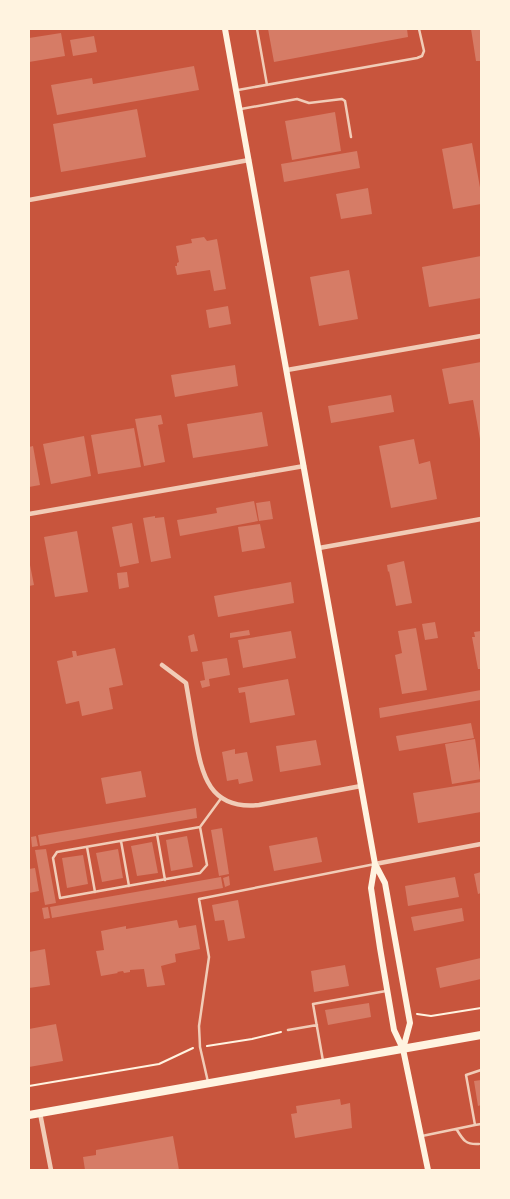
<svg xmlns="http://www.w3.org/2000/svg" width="510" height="1199" viewBox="0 0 510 1199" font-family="Manrope,sans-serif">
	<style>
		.building { fill: #d67c66 }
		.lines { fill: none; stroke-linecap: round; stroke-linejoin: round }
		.path { stroke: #fff3e0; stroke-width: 2 }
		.service { stroke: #f1ccb7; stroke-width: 2.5 }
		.minor { stroke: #f1ccb7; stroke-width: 4.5 }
		.secondary { stroke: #fff3e0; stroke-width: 6 }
		.primary { stroke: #fff3e0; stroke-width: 8 }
	</style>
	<rect width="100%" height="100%" fill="#c8553d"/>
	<path class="building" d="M268 29H407L408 37 274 62Z
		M471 29H481V61H476Z
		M61 33 65 56 29 62V38Z
		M94 36 97 52 73 56 70 40Z
		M194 66 199 90 57 115 51 85 92 78 93 84Z
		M137 109 146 157 61 172 53 124Z
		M335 112 341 151 292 160 285 121Z
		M472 143 481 193V204L453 209 442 149Z
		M357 151 360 168 284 182 281 164Z
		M368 188 372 214 341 219 336 194Z
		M204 237 207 241 217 239 226 289 214 291 210 270 177 275 175 266H177V263L179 262 176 246 192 243 191 239Z
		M481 256V298L429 307 422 267Z
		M349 270 358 319 319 326 310 277Z
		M228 306 231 324 209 328 206 310Z
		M481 362V439H480L473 400 449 404 442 369Z
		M235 365 238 386 175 397 171 375Z
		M391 395 394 412 331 423 328 406Z
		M262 412 268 446 193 458 187 424Z
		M161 415 163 424 158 425 165 462 144 466 135 419Z
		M134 428 141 467 98 474 91 435Z
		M84 436 91 476 51 484 43 444Z
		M414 439 419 464 430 461 437 499 391 508 379 446Z
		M33 446 40 485 29 487V447Z
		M254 501 258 521 180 536 177 520 217 513 216 508Z
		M270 501 273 519 259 521 256 503Z
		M155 516V518L164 517 171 558 151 562 143 518Z
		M132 523 139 563 120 567 112 527Z
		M260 524 265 548 242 552 238 527Z
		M77 531 88 592 55 597 44 537Z
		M29 560 34 585 29 586Z
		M404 561 412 603 396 606 389 571 388 572 387 565Z
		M127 572 129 587 119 589 117 573Z
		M291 582 294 603 218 617 214 596Z
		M435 622 438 638 425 640 422 624Z
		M416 628 427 690 402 694 395 655 402 653 398 631Z
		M249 630 250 635 230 638V633Z
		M291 631 296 658 243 668 238 640Z
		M481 631V669H478L472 637H475L474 632Z
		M194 634 198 651 191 652 188 636Z
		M115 648 123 685 109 688 113 709 82 716 79 701 66 704 57 661 73 657 72 651H76L77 656Z
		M227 658 230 675 209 679 210 686 202 688 200 681 205 680 202 662Z
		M288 679 295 715 250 723 245 692 239 693 238 688Z
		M481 690V700L380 718 379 708Z
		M471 723 474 738 399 751 396 736Z
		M475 739 481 779 452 784 445 744Z
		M316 740 321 765 280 772 276 746Z
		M235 749V754L247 752 253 781 239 784 238 779 227 781 222 752Z
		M141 771 146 797 106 804 101 778Z
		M481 782V812L418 823 413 793Z
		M196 808 197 818 40 846 38 835Z
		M222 828 229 874 219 876 211 830Z
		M36 836 38 846 32 847 31 837Z
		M187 836 193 867 171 871 166 840Z
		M317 837 322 862 274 871 269 846Z
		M152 842 158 873 137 876 131 846Z
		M46 849 56 903 45 905 35 850Z
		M118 849 123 878 102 882 96 853Z
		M83 855 88 884 67 888 62 858Z
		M35 868 39 891 29 893V869Z
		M481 872V893L478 894 474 874Z
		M229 876 230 885 225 887 223 878Z
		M221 877 223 888 52 918 50 907Z
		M455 877 459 897 408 906 405 886Z
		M238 900 245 938 228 941 224 920 215 921 212 905Z
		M48 907 50 918 44 919 42 908Z
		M462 908 464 921 414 931 411 917Z
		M177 920 179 928 196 925 200 949 175 954 176 962 161 966 165 985 147 987 144 969 130 970V972L124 973 123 971 117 972 118 973 101 976 96 951 104 950 101 931 126 926V929Z
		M45 949 50 985 29 988V952Z
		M481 958V979L440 988 436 968Z
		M345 965 349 986 314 992 311 971Z
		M369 1003 371 1017 328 1025 325 1010Z
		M56 1024 63 1061 29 1067V1029Z
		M481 1080V1105L478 1106 474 1081Z
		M340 1099 341 1105 350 1103 352 1128 295 1138 291 1114 297 1113 296 1106Z
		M173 1136 179 1170H85L83 1157 96 1155V1150Z"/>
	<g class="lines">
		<path class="path" d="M417 1014 431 1016 481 1008
			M207 1046 252 1039 281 1032
			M29 1086 159 1064 193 1048"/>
		<path class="service" d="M257 29 267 85
			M238 90 417 58 422 56 424 51 419 29
			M241 109 297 99 309 103 342 99 345 101 351 137
			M200 827 57 852 53 858 60 898 200 873 207 865 200 827 222 797
			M157 834 165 880
			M121 841 129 886
			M87 847 95 892
			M288 1030 317 1025
			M323 1061 313 1004 386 991
			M481 1070 466 1075 475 1125 481 1124
			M208 1082 200 1047 199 1026 209 957 199 899 375 864
			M457 1130C463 1140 466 1145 479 1144
			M422 1136 475 1125"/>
		<path class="minor" d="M29 200 249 160
			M287 370 481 336
			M29 514 304 466
			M319 548 481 519
			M162 665 186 683C189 700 192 718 195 736 202 775 209 810 259 805L361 786
			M375 864 481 844
			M40 1113 51 1170"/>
		<path class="secondary" d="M225 29 375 864 385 883 410 1023 403 1049
			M375 864 371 888 380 948 394 1030 403 1049 428 1170"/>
		<path class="primary" d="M29 1115 481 1035"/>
	</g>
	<rect width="510" height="1199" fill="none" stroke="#fff3e0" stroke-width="60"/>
</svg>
